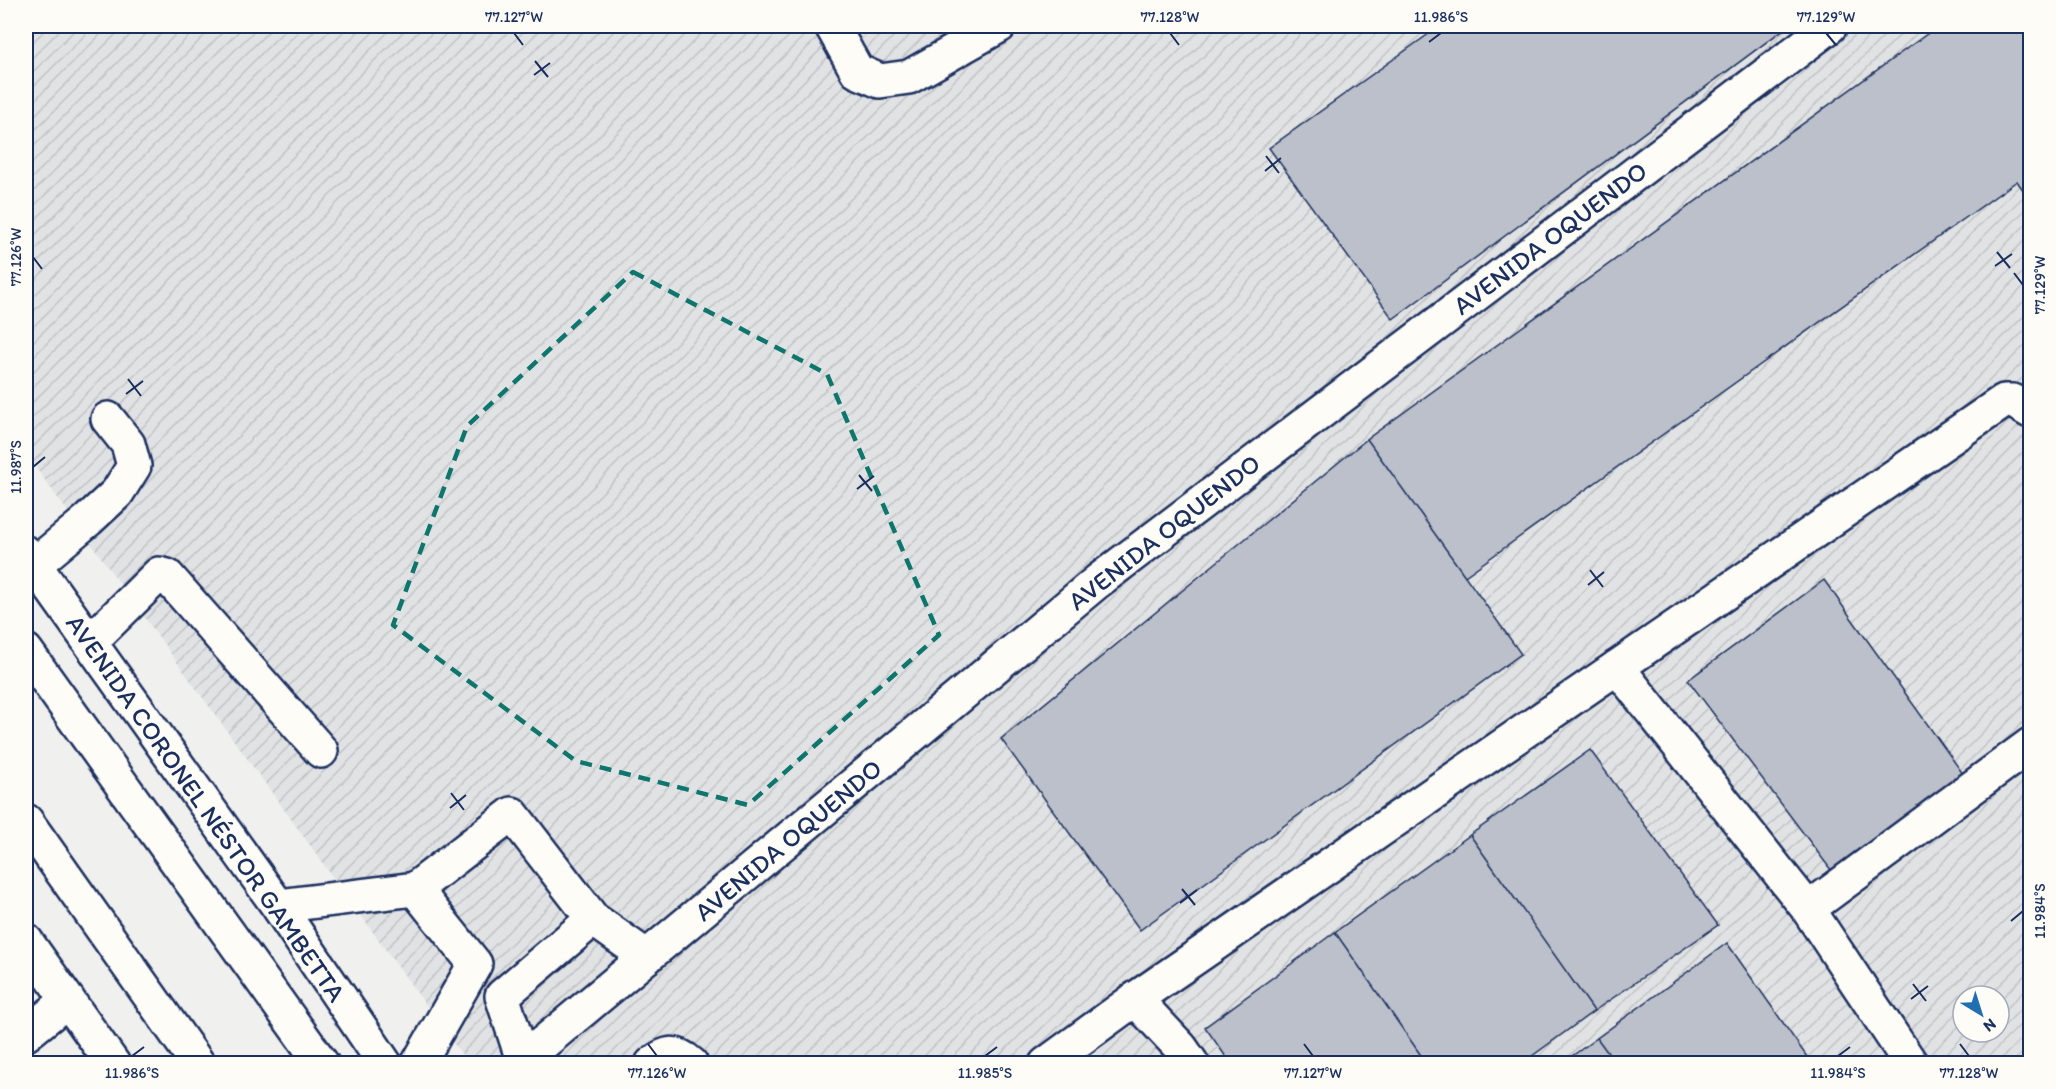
<svg xmlns="http://www.w3.org/2000/svg" width="2056" height="1089" viewBox="0 0 2056 1089" font-family="Itim,sans-serif">
	<style>
		.industrial { fill: url(#industrial-furrows); fill-rule: evenodd }
		.building { fill: #bbc0ca; stroke: #1b2f5e; stroke-width: 1.5 }
		.lines { fill: none; stroke-linecap: round; stroke-linejoin: round }
		.minor-casing { stroke: #1b2f5e; stroke-width: 38 }
		.highway-casing { stroke: #1b2f5e; stroke-width: 38 }
		.minor { stroke: #fdfcf7; stroke-width: 33 }
		.highway { stroke: #fdfcf7; stroke-width: 33 }
		.marked { fill: none; stroke: #0f766e; stroke-width: 4.5; stroke-dasharray: 12 8; stroke-linejoin: round }
		.ticks { fill: none; stroke: #1b2f5e; stroke-width: 2 }
		.labels { text-anchor: middle; stroke-width: 4.5; stroke-linejoin: round; paint-order: stroke }
		.street-label { font-size: 26px; fill: #1b2f5e; stroke: #fdfcf7 }
		.neatline { fill: none; stroke: #1b2f5e; stroke-width: 2 }
		.ticks-label { font-size: 15px; text-anchor: middle; fill: #1b2f5e }
	</style>
	<defs>
		<pattern id="industrial-furrows" width="10" height="10" patternUnits="userSpaceOnUse" patternTransform="scale(1.5)"><rect width="10" height="10" fill="#e0e2e3"/><path d="M-1 1l2-2M0 10L10 0M9 11l2-2" fill="none" stroke="#c0c2c5"/></pattern>
	</defs>
	<rect width="100%" height="100%" fill="#f0f0ee"/>
	<filter id="ink" filterUnits="userSpaceOnUse"><feTurbulence type="fractalNoise" baseFrequency=".0167" numOctaves="2"/><feDisplacementMap in="SourceGraphic" scale="12" xChannelSelector="R" yChannelSelector="G"/><feConvolveMatrix kernelMatrix="1 2 1 2 8 2 1 2 1" color-interpolation-filters="sRGB"/></filter>
	<g filter="url(#ink)">
		<path class="industrial" d="M26 26H2030V1063H468L26 454ZM1963 996H1999V1032H1963Z"/>
		<path class="building" d="M1440 26H1788L1393 319 1269 148Z
			M1938 26H2030V200L2017 181 1465 576 1367 439Z
			M1367 439 1521 654 1140 930 1001 739Z
			M1824 580 1966 778 1834 874 1688 680Z
			M1590 750 1718 925 1594 1011 1470 835Z
			M1470 835 1594 1011 1521 1064H1427L1335 932Z
			M1335 932 1427 1064H1231L1205 1027Z
			M1727 943 1812 1064H1616L1597 1038Z
			M1597 1038 1616 1064H1561Z"/>
		<g class="lines">
			<g class="minor-casing">
				<path id="minor" d="M832 26 857 71 880 81 909 77 999 26
					M26 553 278 906 385 1064
					M34 565 88 520 117 493 134 466 128 444 108 419
					M90 642 159 574 167 576 321 751
					M1617 667 1808 909 1911 1064
					M415 889 512 814 593 919
					M278 906 415 889 475 964 418 1064
					M1808 909 2030 745
					M26 941 113 1064
					M1135 999 1181 1048 1192 1064
					M26 1034 68 1000
					M523 1060 502 996 593 919 647 957
					M518 1064 1098 581 1830 26
					M652 1064C668 1052 675 1050 691 1064
					M1046 1064 1135 999 2004 401H2013L2030 411"/>
			</g>
			<g class="highway-casing">
				<path id="highway" d="M26 651 322 1064
					M26 821 198 1064"/>
			</g>
			<use href="#minor" class="minor"/>
			<use href="#highway" class="highway"/>
		</g>
	</g>
	<path class="marked" d="M633 272 827 374 939 635 748 805 576 761 393 625 467 426Z"/>
	<path class="ticks" d="M514 33 523 45M1170 33 1179 45M1826 33 1836 45M1429 42 1441 33M535 61 548 77M534 75 550 63M1266 156 1279 173M1265 171 1281 158M1997 252 2010 268M33 257 42 269M1995 266 2012 254M2014 273 2023 285M128 379 141 396M126 394 143 381M33 467 45 457M859 475 872 491M857 489 874 476M1590 570 1603 587M1588 585 1604 572M451 793 464 810M450 808 466 795M1182 889 1195 905M1180 903 1197 890M2011 921 2023 911M1913 984 1926 1001M1911 999 1928 986M648 1044 657 1056M1304 1044 1313 1056M1960 1044 1969 1056M132 1056 144 1047M985 1056 997 1047M1838 1056 1850 1047"/>
	<g class="labels">
		<g class="street-label">
			<text transform="translate(1550 238) rotate(-37)" y="9">AVENIDA OQUENDO</text>
			<text transform="translate(1164 532) rotate(-38)" y="9">AVENIDA OQUENDO</text>
			<text transform="translate(206 808) rotate(55)" y="9">AVENIDA CORONEL NÉSTOR GAMBETTA</text>
			<text transform="translate(788 840) rotate(-40)" y="9">AVENIDA OQUENDO</text>
		</g>
	</g>
	<rect width="2056" height="1089" fill="none" stroke="#fdfcf7" stroke-width="66"/>
	<g transform="translate(1981 1014) rotate(142)"><circle r="28" fill="#fdfcf7" stroke="#a3aaba" stroke-width="1.5"/>
	<path d="M0-4.5L10 22L0 15L-10 22Z" fill="#1f6fb2"/>
	<text y="-9" font-size="16" font-weight="bold" text-anchor="middle" fill="#1b2f5e">N</text>
	</g>
	<rect x="33" y="33" width="1990" height="1023" class="neatline"/>
	<g class="ticks-label">
		<text x="514" y="22">77.127°W</text>
		<text x="1170" y="22">77.128°W</text>
		<text x="1441" y="22">11.986°S</text>
		<text x="1826" y="22">77.129°W</text>
		<text transform="translate(16 257) rotate(-90)" y="5">77.126°W</text>
		<text transform="translate(2040 285) rotate(-90)" y="5">77.129°W</text>
		<text transform="translate(16 467) rotate(-90)" y="5">11.987°S</text>
		<text transform="translate(2040 911) rotate(-90)" y="5">11.984°S</text>
		<text x="132" y="1078">11.986°S</text>
		<text x="657" y="1078">77.126°W</text>
		<text x="985" y="1078">11.985°S</text>
		<text x="1313" y="1078">77.127°W</text>
		<text x="1838" y="1078">11.984°S</text>
		<text x="1969" y="1078">77.128°W</text>
	</g>
</svg>
